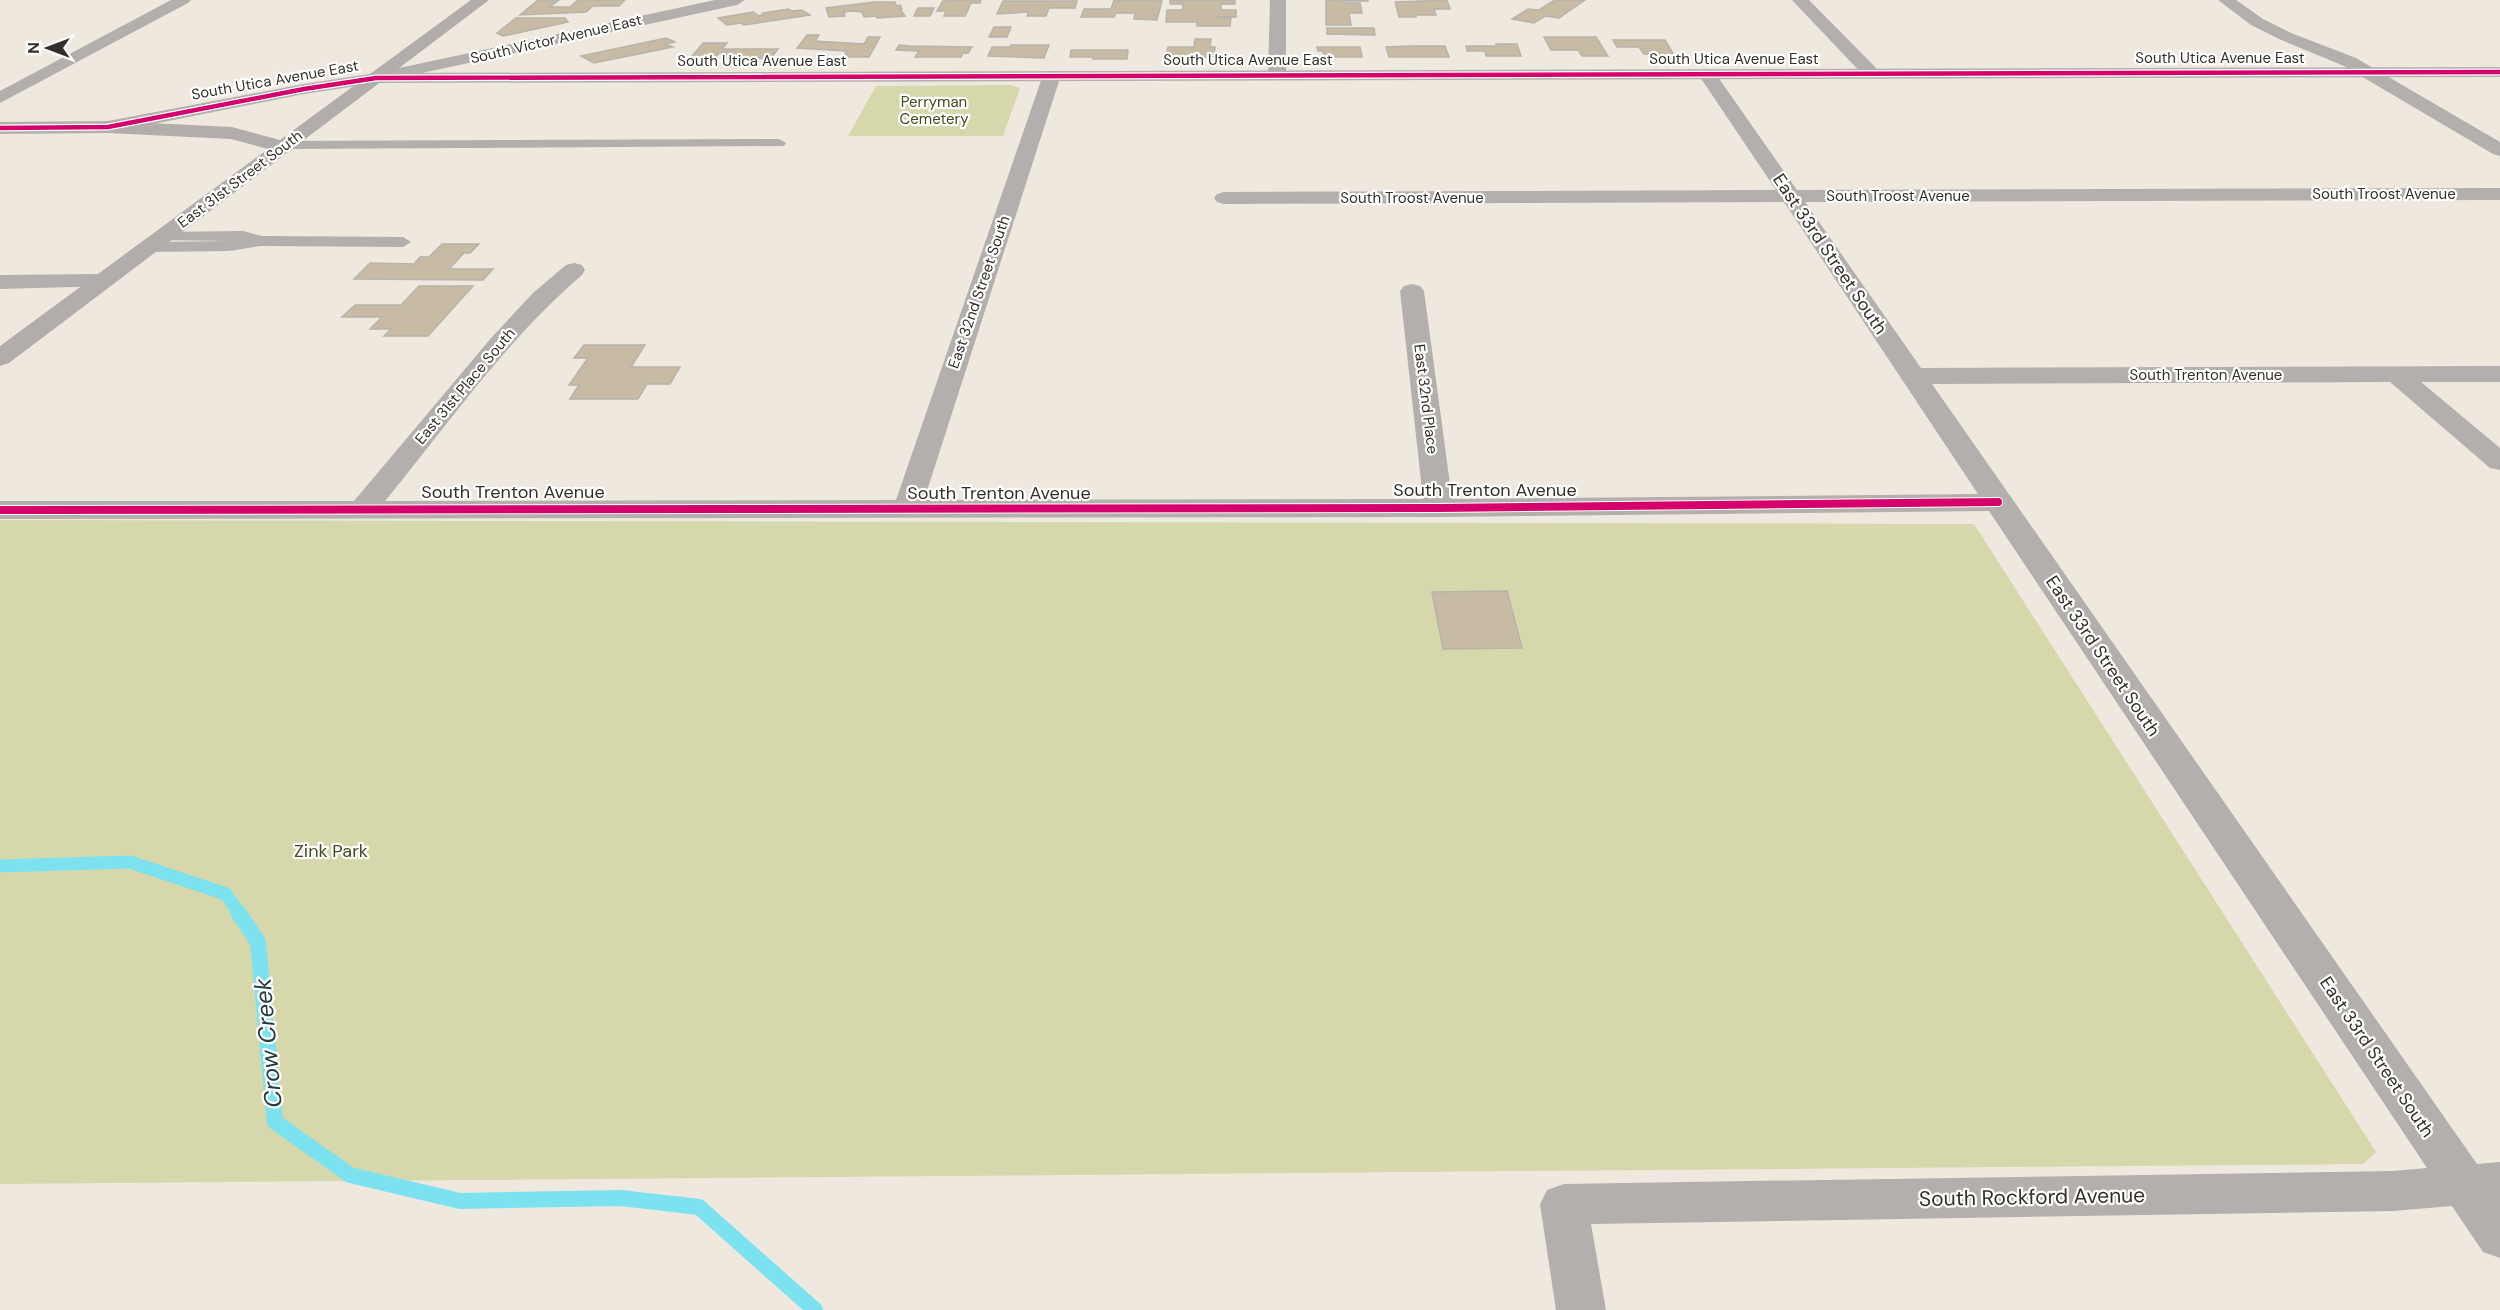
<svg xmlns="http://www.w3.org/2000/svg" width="2500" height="1310" viewBox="0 0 2500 1310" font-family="'DM Sans',sans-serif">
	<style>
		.green { fill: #d6d8ac }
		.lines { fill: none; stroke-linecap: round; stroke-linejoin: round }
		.stream-far1 { stroke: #7de2ef; stroke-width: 13 }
		.stream { stroke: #7de2ef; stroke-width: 16 }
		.building { fill: #c7bba4; stroke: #b8b3ab; stroke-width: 1.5 }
		.service { fill: #b2afac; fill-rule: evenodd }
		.minor { fill: #b2afac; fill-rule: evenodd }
		.tertiary { fill: #b2afac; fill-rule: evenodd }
		.secondary { fill: #b2adaa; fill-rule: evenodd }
		.cycleway-far1-casing { stroke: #fff; stroke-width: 7 }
		.cycleway-casing { stroke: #fff; stroke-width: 10 }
		.cycleway-far1 { stroke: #d6006c; stroke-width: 4.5 }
		.cycleway { stroke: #d6006c; stroke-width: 8 }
		.labels { text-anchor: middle; stroke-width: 4.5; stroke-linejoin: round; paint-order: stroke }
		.far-street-label { font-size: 15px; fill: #343029; stroke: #fff }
		.far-park-label { font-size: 15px; fill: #44491f; stroke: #fff }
		.street-label { font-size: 18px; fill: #343029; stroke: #fff }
		.park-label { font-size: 18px; fill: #44491f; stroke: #fff }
		.near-street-label { font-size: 21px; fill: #343029; stroke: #fff }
		.near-water-label { font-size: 24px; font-style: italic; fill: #243d41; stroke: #fff }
	</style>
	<rect width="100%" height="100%" fill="#eee8de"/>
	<path class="green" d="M1011 85 1020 88 1003 136H848L876 86Z
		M0 520 1974 524 2376 1152 2363 1164 0 1184Z"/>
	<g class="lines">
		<path class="stream-far1" d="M0 866 130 862 226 894 239 913"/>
		<path class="stream" d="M238 912 258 942 275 1122 350 1175 460 1201 621 1198 699 1207 815 1310"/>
	</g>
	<path class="building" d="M538 0H559L550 7H570L578 0H625L619 6H593L586 12 520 15Z
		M966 0H981L980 3H971L965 16H944L946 11H937L943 1Z
		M1114 0H1142L1162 1 1157 20 1134 19 1135 13H1116L1114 17H1081L1084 9H1111Z
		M1170 0H1235V4H1221V10H1236V17H1214L1231 18 1230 26H1197V22H1166L1167 10H1183V4H1170Z
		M1326 0H1368V1H1344V3H1360L1362 13H1349L1351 25H1326Z
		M1447 0 1450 9H1434L1436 15H1415L1416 17H1399L1395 2Z
		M1555 0H1585L1559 18 1545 16 1534 23 1512 19 1528 9 1539 10Z
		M1003 1H1077L1075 8H1049L1046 16H1027L1029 12 997 14Z
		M875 2H895L896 6 900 5 902 9H900L905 16 877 18 876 16 864 17 862 12 852 11 844 12 845 16 829 17 826 8Z
		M918 8H934L930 16H914Z
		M788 9 792 11 802 10 810 15 744 25 741 23 727 25 718 18 753 12 759 16 765 14 763 13Z
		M516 18H565L568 22 503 36 497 33Z
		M994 27H1011L1007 37H989Z
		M1327 28H1374L1375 35 1327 34Z
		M807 35H819L815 41 864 44 868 37H880L869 57H843L847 51 797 48Z
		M1544 37H1596L1608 56H1582L1578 50H1551Z
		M666 38 675 42 665 44 673 47 594 63 581 56Z
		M1195 39H1211L1210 47H1215L1214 57H1166L1168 47H1194Z
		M1613 40H1665L1674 55 1644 54 1639 47H1617Z
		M703 43H727L722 49H778L771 58 724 59 728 52 719 53 712 62H687Z
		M1496 44H1517L1521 56H1486L1485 51H1467L1466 46H1497Z
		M899 45 910 46 972 47 968 53H963L961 57H915L919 51 896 50Z
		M1011 45H1049L1044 58 988 56 992 47H1010Z
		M1410 46H1445L1449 57H1389L1386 47Z
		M1317 47H1360L1362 57H1324L1323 51H1318Z
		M1071 50H1128L1127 59H1093V57H1070Z
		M442 244H479L470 253H464L449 269H493L483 280 354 279 370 263 414 264 420 257H429Z
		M419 286H473L428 336H384L391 329H370L382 317H342L355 305H401Z
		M584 345H645L631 367H680L670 384H647L638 399H570L579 385H569L588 358H574Z
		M1507 591 1522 648 1443 649 1432 592Z"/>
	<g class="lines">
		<path class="service" d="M779 139 786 143 784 146 287 149 280 145 287 141Z
			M243 231 262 236 403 237 411 242 403 247 261 246 229 251 150 252 142 247 150 242 231 241 156 240 154 237 156 234 162 232Z"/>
		<path class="minor" d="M171 0H191L188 3 0 103V91Z
			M715 0H745L737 5 376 83 370 82 367 78 370 74 376 73Z
			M1270 0H1286V75L1283 79H1271L1268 75Z
			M1792 0H1809L1878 70 1881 74 1878 78H1866Z
			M2218 0H2236L2263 19 2291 33 2356 58 2500 142V156L2493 154 2344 66 2279 39 2251 25Z
			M1707 69 1713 70 1797 190 2500 188V200L1805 202 1921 368 2500 366V382H2421L2500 448V470L2490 468 2390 382 1932 384 2477 1164 2500 1162V1258L2483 1252 2452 1206 2393 1211 1591 1224 1606 1310H1556L1540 1204 1547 1190 1564 1184 2393 1171 2427 1168 1989 511 1439 517 0 519V501H354L492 337 533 293 566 265 574 263 582 265 585 270 582 275C506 340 448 424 385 501L896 500 1043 75 1046 71H1058L1061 75 924 500 1423 499 1400 291 1404 286 1412 284 1420 286 1424 291 1452 499 1978 494 1784 202 1224 204 1217 202 1214 198 1217 194 1224 192 1776 190 1698 74 1701 70Z
			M102 274 110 276 114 281 110 286 0 289V275Z"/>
		<path class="tertiary" d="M2500 67V77L376 83 304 94 108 133 0 134V122L108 121 304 84 376 73Z"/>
		<path class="secondary" d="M471 0H489L9 363 0 366V346L268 149 231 139 108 133 101 131 99 127 101 123 108 121 232 127 280 140Z"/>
		<g class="cycleway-far1-casing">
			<path id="cycleway-far1" d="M0 128 108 127 304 89 376 78 2500 72"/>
		</g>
		<g class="cycleway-casing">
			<path id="cycleway" d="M0 510 1439 508 1998 502"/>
		</g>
		<use href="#cycleway-far1" class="cycleway-far1"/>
		<use href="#cycleway" class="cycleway"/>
	</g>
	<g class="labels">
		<g class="far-street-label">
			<text transform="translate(556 39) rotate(-13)" y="5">South Victor Avenue East</text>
			<text x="2220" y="63">South Utica Avenue East</text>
			<text x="1734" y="64">South Utica Avenue East</text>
			<text x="1248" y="65">South Utica Avenue East</text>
			<text x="762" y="66">South Utica Avenue East</text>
			<text transform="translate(275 80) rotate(-10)" y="5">South Utica Avenue East</text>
			<text transform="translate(240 179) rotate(-37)" y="5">East 31st Street South</text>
			<text x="2384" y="199">South Troost Avenue</text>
			<text x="1898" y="201">South Troost Avenue</text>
			<text x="1412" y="203">South Troost Avenue</text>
			<text transform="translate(979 292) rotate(-71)" y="5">East 32nd Street South</text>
			<text x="2206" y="380">South Trenton Avenue</text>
			<text transform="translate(465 386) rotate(-50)" y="5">East 31st Place South</text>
			<text transform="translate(1426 399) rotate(83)" y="5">East 32nd Place</text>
		</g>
		<g class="far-park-label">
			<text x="934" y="107">Perryman<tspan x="934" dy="17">Cemetery</tspan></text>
		</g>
		<g class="street-label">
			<text transform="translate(1830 254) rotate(56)" y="6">East 33rd Street South</text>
			<text x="1485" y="496">South Trenton Avenue</text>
			<text x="513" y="498">South Trenton Avenue</text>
			<text x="999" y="499">South Trenton Avenue</text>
			<text transform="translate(2103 656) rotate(56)" y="6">East 33rd Street South</text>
			<text transform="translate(2377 1057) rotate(56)" y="6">East 33rd Street South</text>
		</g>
		<g class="park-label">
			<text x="331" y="857">Zink Park</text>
		</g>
		<g class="near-street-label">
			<text transform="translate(2032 1197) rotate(-1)" y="7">South Rockford Avenue</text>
		</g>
		<g class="near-water-label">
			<text transform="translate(268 1043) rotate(-95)" y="8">Crow Creek</text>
		</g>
	</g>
	<g transform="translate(48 48) rotate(270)" stroke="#ffffff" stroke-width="4.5" paint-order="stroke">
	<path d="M0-4.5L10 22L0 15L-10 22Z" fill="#343029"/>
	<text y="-9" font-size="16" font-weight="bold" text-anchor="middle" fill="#343029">N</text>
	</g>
</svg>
